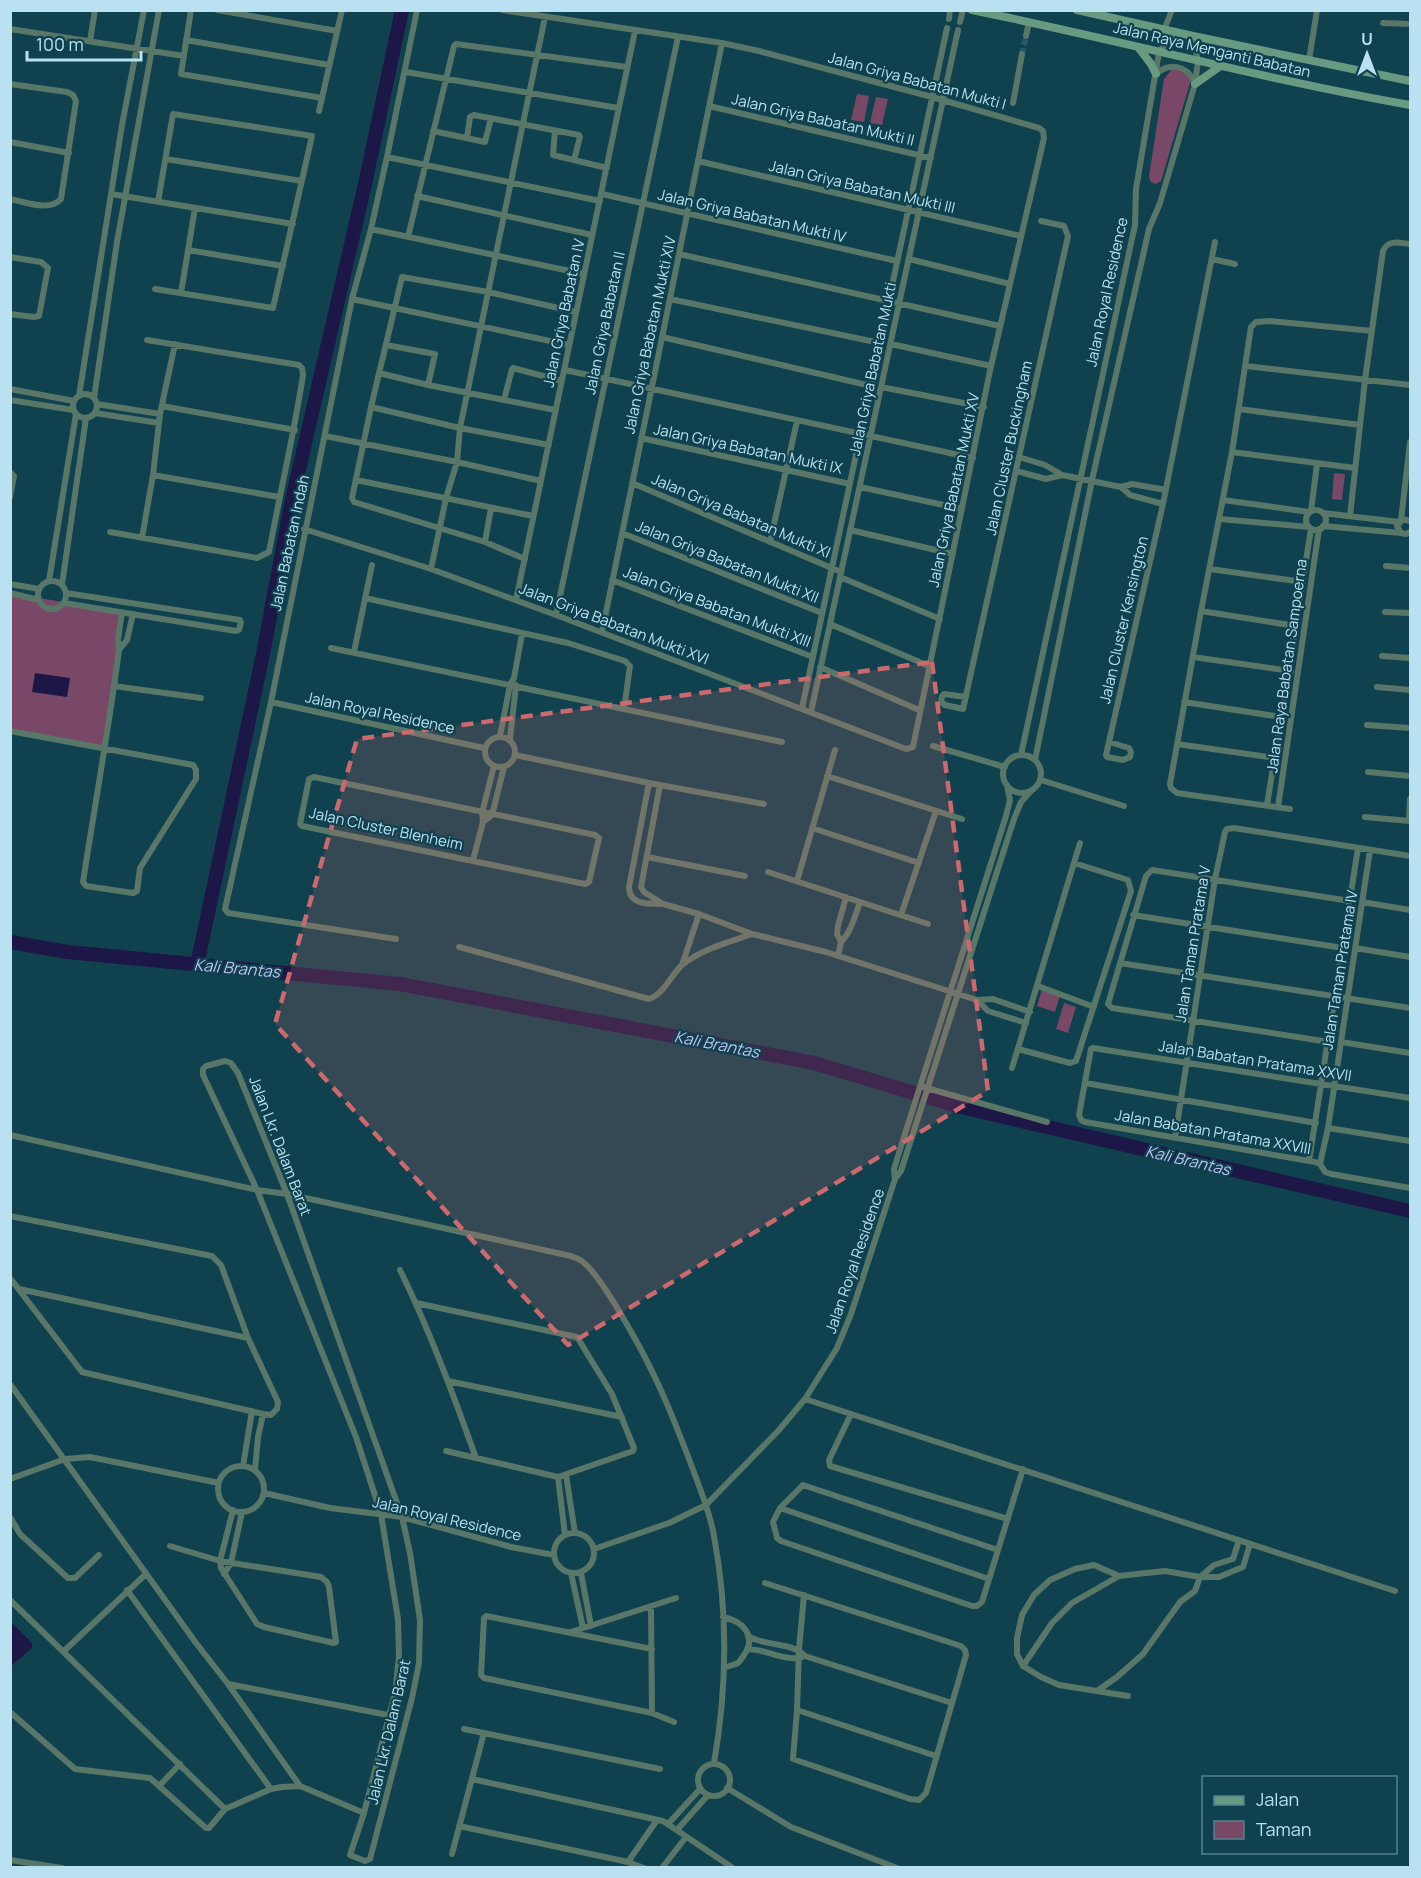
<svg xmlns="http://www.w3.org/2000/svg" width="1421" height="1878" viewBox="0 0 1421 1878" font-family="Manrope,sans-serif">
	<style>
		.green { fill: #784866 }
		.water { fill: #1c1747 }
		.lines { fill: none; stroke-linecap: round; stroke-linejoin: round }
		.river { stroke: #1c1747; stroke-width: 14 }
		.minor-tunnel { stroke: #295967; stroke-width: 6; stroke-dasharray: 6 3; stroke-linecap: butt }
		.minor { stroke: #597768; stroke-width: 6 }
		.secondary { stroke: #689981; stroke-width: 8 }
		.marked { fill: #cc696e; fill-opacity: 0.2; stroke: #cc696e; stroke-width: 4.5; stroke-dasharray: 12 8; stroke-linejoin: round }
		.labels { text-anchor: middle; stroke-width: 4.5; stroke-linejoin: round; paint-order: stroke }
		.street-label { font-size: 15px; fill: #b9e1f1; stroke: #10414f }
		.water-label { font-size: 16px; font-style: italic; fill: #bfc1f3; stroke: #10414f }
	</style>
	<rect width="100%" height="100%" fill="#10414f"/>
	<path class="green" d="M1172 69H1180L1190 79V83L1161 181 1155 184 1150 181 1149 176 1164 79Z
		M857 94 869 96 864 122 851 120Z
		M876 97 888 99 882 125 870 123Z
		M1334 473 1345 474 1342 500 1332 499Z
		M10 593 122 612 104 748 11 731Z
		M1042 989 1060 995 1055 1012 1037 1006Z
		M1064 1003 1076 1007 1068 1033 1056 1029Z"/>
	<path class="water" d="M35 673 70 678 67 697 32 692Z
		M11 1622 32 1643V1648L11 1666Z"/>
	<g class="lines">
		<path class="river" d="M10 942 68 952 400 984 814 1063 961 1107 1410 1211
			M197 965 263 654 291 504 365 184 402 10"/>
		<path class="minor-tunnel" d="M1022 54 1026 36"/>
		<path class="minor" d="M191 10 181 74 322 98
			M217 10 337 31
			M949 19 950 10
			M960 22 963 10
			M1383 23 1410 24
			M10 29 184 56
			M1164 30 1172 10
			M1026 36 1029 22
			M186 40 329 65
			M90 41 95 10
			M1309 60 1317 10
			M406 72 618 108
			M1156 74C1169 62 1187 65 1194 82
			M10 84 67 92 73 95 76 101 61 199C49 212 26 202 10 199
			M1013 103 1022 54
			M709 106 931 158
			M319 111 342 10
			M433 131 485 142 491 118
			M555 131 553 155 607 168
			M467 138 470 117 474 115 579 135 580 137 574 160
			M10 142 69 153
			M387 157 600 201
			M166 159 302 181
			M698 161 1021 236
			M111 194 293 224
			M602 194 897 261
			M417 196 592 235
			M371 229 584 274
			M408 237 454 46 456 44 627 67
			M188 250 283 266
			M679 254 1000 326
			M10 257 41 262 48 268 39 316 34 317 10 314
			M909 259 1010 284
			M1212 259 1235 264
			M155 289 273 308 312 136 173 114 158 202
			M181 293 195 208
			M352 299 569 345
			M670 299 880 343
			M662 337 871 386
			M891 344 991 366
			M386 345 435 354 428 385
			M1246 366 1410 385
			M565 370 973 458
			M379 373 428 385 555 410
			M881 387 984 407
			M10 389 74 401
			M73 406a12 12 0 1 1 24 0a12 12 0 1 1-24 0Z
			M79 396 122 125 144 10
			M94 398 117 242 159 10
			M10 400 73 410
			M504 400 512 369 513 368 562 381
			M97 404 160 414
			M162 406 295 430
			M371 407 460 428 549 445
			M1239 409 1360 425
			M95 413 159 423
			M325 436 457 462 541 481
			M641 438 850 484
			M1232 452 1355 468
			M1019 457 1045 465 1062 475 1121 487 1132 484 1166 490
			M1016 471 1046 479 1062 475
			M10 472 14 476 10 497
			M153 475 279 497
			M356 480 533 516
			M632 483 841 572
			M860 487 962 509
			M1121 487 1130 495 1163 504
			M1223 500 1309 512
			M1306 520a10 10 0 1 1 20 0a10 10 0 1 1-20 0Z
			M1311 511 1317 464
			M1323 513 1399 522
			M1350 516 1365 380 1383 251C1388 239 1400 243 1410 244
			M1220 519 1309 527
			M1401 520 1410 442
			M1410 521 1403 519 1397 526 1401 533 1406 534 1410 532
			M1323 526 1401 533
			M304 529 431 569 556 615 906 749 913 747 991 366 1044 138 1043 131 1039 128 932 97 759 51 722 43 502 10
			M850 530 953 554
			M110 532 257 558 269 552C280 493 294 434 303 375L302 368 299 365 147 340
			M622 533 822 613
			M142 538 153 475 160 414 175 344
			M485 542 491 508
			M770 542 797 421
			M525 559 485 542 354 502 352 498 371 407 402 277 488 292 576 312
			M1386 566 1410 568
			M431 569 446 498 457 462 460 428 545 17
			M1210 569 1303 582
			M840 577 940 619
			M612 580 813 657
			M38 595a14 14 0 1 1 28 0a14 14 0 1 1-28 0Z
			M49 581 76 414
			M10 584 39 589
			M62 585 86 418
			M10 593 39 600
			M365 598 568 643 625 661 630 666 624 709
			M516 600 635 31
			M64 603 236 631 239 630 241 622 240 620 66 593
			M1201 611 1296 626
			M122 612 118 639 119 650 127 640 133 614
			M1385 612 1410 613
			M556 615 678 37
			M830 624 929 666
			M602 632 722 43
			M331 648 782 742
			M354 652 372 565
			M1382 656 1410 658
			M1193 657 1291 671
			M820 667 919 710
			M114 686 201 698
			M1377 687 1410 690
			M966 697 944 694 942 696 941 702 945 705 963 709 1068 236 1064 226 1041 221
			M271 702 484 748
			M1184 702 1281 717
			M802 708 947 28
			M811 712 958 30
			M1367 725 1410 728
			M10 731 193 765 196 770V779L140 868 137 891 133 893 86 886 83 882C95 804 109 727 119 650
			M500 736 510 685 514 678 522 634
			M485 752a15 15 0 1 1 30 0a15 15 0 1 1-30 0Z
			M510 739 516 685
			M1109 742 1129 748 1131 752 1130 757 1123 760 1107 757 1106 755 1163 504 1215 242
			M1177 744 1275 758
			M933 746 1005 767
			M515 755 649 783 764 804
			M1021 755 1135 225 1136 189 1159 52 1175 32
			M1003 774a19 19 0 1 1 38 0a19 19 0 1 1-38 0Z
			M1035 760 1092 480 1149 229 1160 203 1195 84 1198 61 1193 36
			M1368 772 1410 776
			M827 776 962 819
			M314 777 595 835 599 838 589 882 585 884 302 826 300 824 309 779Z
			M1041 780 1124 806
			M649 783 629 887C629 905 648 904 663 904L644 892 641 887 660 785
			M1267 805 1311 529
			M1278 807 1319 529
			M1290 809 1177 793 1171 788 1170 784 1201 611 1232 452 1251 327 1256 322 1270 321 1372 331
			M1365 817 1410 821
			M1409 821 1410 799
			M483 822 492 815 504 767
			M812 828 919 863
			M647 857 745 876
			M473 860 483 822 482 813 494 766
			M768 872 928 924
			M797 881 835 750
			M1362 902 1410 910
			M663 904 699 914 752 934 826 952 977 1000 993 999 1030 1012
			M901 915 936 811
			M1133 915 1343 948
			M396 939 228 913 225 909 271 702 352 299 371 229 387 157 417 10
			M841 942C851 932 855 916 860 902
			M459 947 649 999C664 994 671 975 682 965 702 949 729 942 752 934
			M1355 948 1410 957
			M838 956 841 942 837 934 838 926 846 897
			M1120 963 1410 1008
			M682 965 699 914
			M1038 986 1094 1007
			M977 1000 988 1011 1026 1023
			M1329 1042 1112 1008 1108 1004 1146 876 1152 870 1350 901
			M1341 1042 1410 1053
			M1018 1049 1070 1063 1076 1061 1131 891 1128 880 1074 863
			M225 1061 231 1063 238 1073 287 1194 402 1517 410 1553 420 1620 419 1663 412 1698 370 1859 365 1861 350 1855 364 1813 395 1693 399 1657 398 1619 381 1514 356 1437 257 1190 203 1075V1069L206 1066Z
			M1012 1068 1080 843
			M1085 1083 1316 1123
			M923 1087 1047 1122
			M1410 1098 1093 1048 1091 1049 1079 1115 1081 1120 1085 1122 1315 1162 1320 1164 1325 1172 1331 1174 1410 1188
			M1328 1128 1410 1141
			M10 1135 257 1190 287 1194 571 1256C575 1258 580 1259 583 1262 598 1274 624 1319 634 1337 658 1379 675 1422 692 1467 700 1489 710 1512 714 1536 728 1611 727 1689 714 1763
			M1175 1138 1215 879 1225 832 1227 829 1234 828 1410 856
			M1309 1161 1358 848
			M1320 1164 1328 1128 1370 850
			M895 1179 894 1169 897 1159 1006 816 1010 800 1007 785
			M10 1216 212 1256 221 1265 248 1338 278 1402 277 1409 271 1415 263 1414 82 1372 10 1278
			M400 1270C430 1331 453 1394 476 1458
			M19 1289 248 1338
			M416 1303 577 1337 612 1394 634 1448 633 1451 558 1477 446 1451
			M448 1381 622 1417
			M10 1384 196 1643 228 1684 388 1715
			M805 1399 1395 1591
			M851 1414 829 1460 830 1466 1008 1519
			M243 1466 252 1411
			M218 1489a23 23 0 1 1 46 0a23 23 0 1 1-46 0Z
			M255 1470 258 1437 263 1414
			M566 1475 575 1533
			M558 1477 565 1535
			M10 1479 65 1459 90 1457 219 1483
			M264 1493 330 1508 402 1517 511 1547 554 1555
			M780 1508 989 1579
			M10 1517 20 1534 68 1578H75L99 1555
			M554 1553a20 20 0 1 1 40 0a20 20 0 1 1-40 0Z
			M170 1546 220 1561 321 1577 327 1582 329 1587 336 1642 334 1643 264 1627 257 1624 221 1568 220 1561 233 1510
			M594 1549 669 1523 706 1505 779 1430 805 1399 837 1348 851 1314 895 1179 901 1171 1014 819 1021 802 1031 791
			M998 1550 803 1485 780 1508 773 1522 777 1538 781 1541 972 1606H977L982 1602 1023 1469
			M571 1573 583 1628
			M581 1573 591 1626
			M224 1574 231 1563 242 1512
			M1119 1576 1094 1565 1075 1569 1050 1580 1034 1595 1022 1615 1017 1638V1654L1023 1666 1041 1677 1059 1685 1128 1696
			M765 1583 961 1646 965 1650 966 1655 926 1793 919 1800 910 1799 793 1759 797 1710 799 1649 804 1595
			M127 1590 271 1789
			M10 1600 225 1809
			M651 1606 652 1713
			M723 1617C743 1621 757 1636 744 1655 742 1658 740 1661 738 1663 734 1665 728 1666 724 1668
			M571 1632 676 1598
			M748 1636C765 1647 791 1641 805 1656L952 1703
			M652 1649 486 1616 484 1618 481 1675 484 1678 652 1713 674 1722
			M748 1649C766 1649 785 1662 802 1657
			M64 1651 146 1574
			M1023 1666 1052 1623 1072 1603 1119 1576 1165 1571 1200 1577H1219L1243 1567 1250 1544
			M228 1684 300 1786
			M1097 1691 1117 1677 1143 1654 1180 1602 1195 1591 1200 1577 1214 1565 1233 1559 1239 1540
			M797 1710 936 1756
			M10 1712 75 1769 150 1778 206 1828H209L225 1809 271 1789 282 1787 300 1786 364 1813
			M464 1729 660 1769
			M698 1780a16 16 0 1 1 32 0a16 16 0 1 1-32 0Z
			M472 1779 663 1821 733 1868
			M160 1785 180 1764
			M727 1788 791 1827 897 1868
			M668 1824 700 1789
			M459 1826 628 1862 644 1868
			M677 1830 708 1795
			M452 1854 484 1733
			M10 1860 62 1868
			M628 1862 657 1820
			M662 1868 686 1837"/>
		<path class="secondary" d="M972 10C1119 40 1263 79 1410 105
			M1077 10 1193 36 1410 81
			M1138 47 1151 64 1156 74
			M1195 84 1219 67"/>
	</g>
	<path class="marked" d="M932 662 988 1091 568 1345 275 1024 357 739Z"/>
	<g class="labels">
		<g class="street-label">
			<text transform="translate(1212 50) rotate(13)" y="5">Jalan Raya Menganti Babatan</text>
			<text transform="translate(917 81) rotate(15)" y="5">Jalan Griya Babatan Mukti I</text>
			<text transform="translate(823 120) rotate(13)" y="5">Jalan Griya Babatan Mukti II</text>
			<text transform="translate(862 187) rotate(13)" y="5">Jalan Griya Babatan Mukti III</text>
			<text transform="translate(752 216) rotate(13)" y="5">Jalan Griya Babatan Mukti IV</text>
			<text transform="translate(1107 292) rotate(-78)" y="5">Jalan Royal Residence</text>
			<text transform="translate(564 313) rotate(-78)" y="5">Jalan Griya Babatan IV</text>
			<text transform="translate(605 323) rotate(-78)" y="5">Jalan Griya Babatan II</text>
			<text transform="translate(650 335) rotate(-78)" y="5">Jalan Griya Babatan Mukti XIV</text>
			<text transform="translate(873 369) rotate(-78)" y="5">Jalan Griya Babatan Mukti</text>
			<text transform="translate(1009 448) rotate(-78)" y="5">Jalan Cluster Buckingham</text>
			<text transform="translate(748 449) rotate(12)" y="5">Jalan Griya Babatan Mukti IX</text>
			<text transform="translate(954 490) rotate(-78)" y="5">Jalan Griya Babatan Mukti XV</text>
			<text transform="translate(741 516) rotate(23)" y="5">Jalan Griya Babatan Mukti XI</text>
			<text transform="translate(290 543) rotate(-78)" y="5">Jalan Babatan Indah</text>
			<text transform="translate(727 562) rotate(22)" y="5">Jalan Griya Babatan Mukti XII</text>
			<text transform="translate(717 607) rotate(21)" y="5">Jalan Griya Babatan Mukti XIII</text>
			<text transform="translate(1124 620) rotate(-77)" y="5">Jalan Cluster Kensington</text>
			<text transform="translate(614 624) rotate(21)" y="5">Jalan Griya Babatan Mukti XVI</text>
			<text transform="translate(1287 666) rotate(-82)" y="5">Jalan Raya Babatan Sampoerna</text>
			<text transform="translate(380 713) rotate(12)" y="5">Jalan Royal Residence</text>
			<text transform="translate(386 829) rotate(12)" y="5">Jalan Cluster Blenheim</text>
			<text transform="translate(1193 944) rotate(-81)" y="5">Jalan Taman Pratama V</text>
			<text transform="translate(1340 970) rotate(-81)" y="5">Jalan Taman Pratama IV</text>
			<text transform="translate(1255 1061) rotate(9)" y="5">Jalan Babatan Pratama XXVII</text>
			<text transform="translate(1213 1132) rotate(10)" y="5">Jalan Babatan Pratama XXVIII</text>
			<text transform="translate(280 1146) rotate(69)" y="5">Jalan Lkr. Dalam Barat</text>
			<text transform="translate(855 1261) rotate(-71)" y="5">Jalan Royal Residence</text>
			<text transform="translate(447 1519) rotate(13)" y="5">Jalan Royal Residence</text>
			<text transform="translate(389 1732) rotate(-77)" y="5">Jalan Lkr. Dalam Barat</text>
		</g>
		<g class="water-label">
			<text transform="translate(237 968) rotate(5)" y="6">Kali Brantas</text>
			<text transform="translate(717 1044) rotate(11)" y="6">Kali Brantas</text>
			<text transform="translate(1188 1160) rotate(13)" y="6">Kali Brantas</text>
		</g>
	</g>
	<rect width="1421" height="1878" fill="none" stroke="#b9e1f1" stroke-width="24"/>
	<rect x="1202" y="1776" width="195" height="78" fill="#10414f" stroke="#548190" stroke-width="1.5"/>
	<rect x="1214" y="1796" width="30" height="9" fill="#689981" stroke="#548190" stroke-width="1.5"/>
	<text x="1256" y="1806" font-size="18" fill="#b9e1f1">Jalan</text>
	<rect x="1214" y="1821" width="30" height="18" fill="#784866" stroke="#548190" stroke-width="1.5"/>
	<text x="1256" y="1836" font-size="18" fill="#b9e1f1">Taman</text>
	<g transform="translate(1367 54)" stroke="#10414f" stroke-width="4.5" paint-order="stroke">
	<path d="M0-4.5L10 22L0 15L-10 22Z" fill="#b9e1f1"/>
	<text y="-9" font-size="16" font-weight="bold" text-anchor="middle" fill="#b9e1f1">U</text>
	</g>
	<path d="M27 51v9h114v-9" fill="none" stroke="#b9e1f1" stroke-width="3"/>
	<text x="36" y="51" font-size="18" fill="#b9e1f1" stroke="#10414f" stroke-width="4.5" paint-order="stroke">100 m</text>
</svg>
